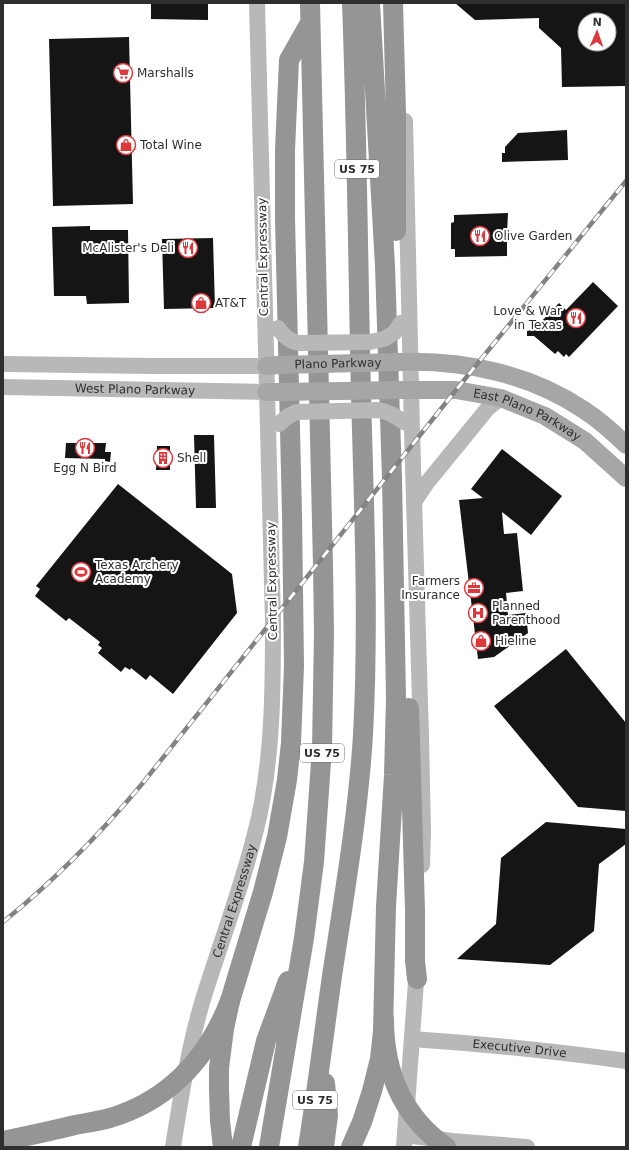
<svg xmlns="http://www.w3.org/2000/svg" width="629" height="1150" viewBox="0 0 629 1150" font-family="'DejaVu Sans',sans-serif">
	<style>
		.building { fill: #151515; fill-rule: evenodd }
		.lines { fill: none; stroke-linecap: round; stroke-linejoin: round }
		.secondary { stroke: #b8b8b8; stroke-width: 16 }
		.primary { stroke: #a6a6a6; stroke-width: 18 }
		.highway { stroke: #959595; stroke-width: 20 }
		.rail-casing { stroke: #838383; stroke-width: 4.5 }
		.rail { stroke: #fff; stroke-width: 3; stroke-dasharray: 9; stroke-linecap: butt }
		.secondary-bridge { stroke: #b8b8b8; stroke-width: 16 }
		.primary-bridge { stroke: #a6a6a6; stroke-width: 18 }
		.highway-bridge { stroke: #959595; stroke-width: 20 }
		.labels { text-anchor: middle; stroke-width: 4; stroke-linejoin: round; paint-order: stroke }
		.shield { fill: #fff; stroke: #6d6d6d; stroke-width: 1 }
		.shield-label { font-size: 11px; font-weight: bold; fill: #2e2e2e }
		.poi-label { font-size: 12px; fill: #2e2e2e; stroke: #fff; text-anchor: start }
		.street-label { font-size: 12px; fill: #2e2e2e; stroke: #fff }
	</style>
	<rect width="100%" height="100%" fill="#fff"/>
	<path class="building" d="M151 3H208V20L151 19Z
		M455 3H626V86L562 87 561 48 539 28V18L475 20ZM585 20H609V44H585Z
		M129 37 133 204 53 206 49 39Z
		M567 130 568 160 502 162V153H505V147L518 133Z
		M508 213 507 233H509V239L508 242H507V256L455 257V249H451V223L454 222V215Z
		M90 226V230H128L129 303 87 304 86 296H54L52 227Z
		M213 238 215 308 164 309 162 239Z
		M593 282 618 306 569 357 566 354 564 357 558 351 555 354 534 336H527V331L538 329V325L559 303 566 310Z
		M194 435H214L216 508H196Z
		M66 443H106L105 452H111L110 462 105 461V459L65 458Z
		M157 446H170V470H156Z
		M502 449 562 496 531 535 502 512 504 534 517 533 523 591 506 593 508 615 526 613 528 633 494 657 478 659 459 500 483 498 471 489Z
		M118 484 232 574 237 613 173 694 150 675 146 680 131 668 130 670 125 667 121 672 98 653 102 648 98 645 100 642 69 618 66 621 35 596 40 589 36 586Z
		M566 649 626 723V811L578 807 494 706Z
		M546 822 626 829V844L599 864 594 931 550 965 457 959 496 924 501 858Z"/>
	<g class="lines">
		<g class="secondary">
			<path d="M405 121 412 431 421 736 423 832 422 865"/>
			<path d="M3 364 152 366H266"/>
			<path id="s1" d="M3 387 266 392"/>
			<path d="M414 502 426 484 488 408 501 398"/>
			<path id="s2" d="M412 1039C484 1044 555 1051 626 1061"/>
			<path d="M405 1135 452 1141 527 1147"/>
			<path id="s3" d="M173 1147C181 1096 189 1045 204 996 223 936 245 878 259 817 273 752 273 686 273 621L257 3"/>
			<path d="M404 1147 417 968"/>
		</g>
		<g class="primary">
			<path d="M401 362C465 360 530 374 584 410 599 420 613 432 626 445"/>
			<path d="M266 366 279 365"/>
			<path id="s4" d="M401 390H456L501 398 545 416 585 441 626 478"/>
			<path d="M266 392H280"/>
		</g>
		<path class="highway" d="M393 3 396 113V231
			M409 708 415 910V961L417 979
			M223 1147 220 1121 219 1089V1068L224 1029 230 1001 263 892 277 837 287 780 291 743 294 666 292 514 285 218V150L289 60 310 23
			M241 1147 266 1041 288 981
			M269 1147 304 938 314 862 322 748 324 633 323 566 310 3
			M308 1147C317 1090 324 1033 332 976 344 896 358 816 363 735 369 622 364 509 361 395 358 264 357 134 352 3
			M324 1147 328 1115 325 1083
			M351 1147 362 1122 372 1091 380 1059 383 1031 386 906 394 775 396 698 392 478 385 266 370 3"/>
		<g class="rail-casing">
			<path id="rail" d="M3 922C54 881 100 834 142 784L456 390 626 181"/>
		</g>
		<use href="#rail" class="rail"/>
		<path class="secondary-bridge" d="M278 328C284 336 289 341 299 343L370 342 384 339 394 333 401 323
			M279 424 287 417 296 412 379 410C389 412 396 416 404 422"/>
		<g class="primary-bridge">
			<path id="s5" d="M279 365 401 362"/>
			<path d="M280 392 401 390"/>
		</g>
		<path class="highway-bridge" d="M384 1019C384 1072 402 1116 446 1147
			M3 1141C27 1136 51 1131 75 1125 86 1123 99 1121 110 1118 170 1100 208 1057 230 1001"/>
	</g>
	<defs>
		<g id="supermarket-ring" transform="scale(1)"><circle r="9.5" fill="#fff" stroke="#dd383c" stroke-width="1.5"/><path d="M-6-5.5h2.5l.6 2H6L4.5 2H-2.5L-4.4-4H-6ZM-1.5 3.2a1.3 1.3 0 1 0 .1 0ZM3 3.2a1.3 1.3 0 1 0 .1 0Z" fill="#dd383c"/></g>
		<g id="shop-ring" transform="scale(1)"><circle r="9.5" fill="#fff" stroke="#dd383c" stroke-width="1.5"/><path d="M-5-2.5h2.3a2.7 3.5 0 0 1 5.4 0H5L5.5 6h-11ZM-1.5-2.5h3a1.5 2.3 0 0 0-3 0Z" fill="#dd383c"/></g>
		<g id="restaurant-ring" transform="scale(1)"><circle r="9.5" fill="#fff" stroke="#dd383c" stroke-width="1.5"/><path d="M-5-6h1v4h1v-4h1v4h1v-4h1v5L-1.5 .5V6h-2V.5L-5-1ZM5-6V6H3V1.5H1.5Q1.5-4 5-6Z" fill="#dd383c"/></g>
		<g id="building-ring" transform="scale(1)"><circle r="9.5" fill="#fff" stroke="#dd383c" stroke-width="1.5"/><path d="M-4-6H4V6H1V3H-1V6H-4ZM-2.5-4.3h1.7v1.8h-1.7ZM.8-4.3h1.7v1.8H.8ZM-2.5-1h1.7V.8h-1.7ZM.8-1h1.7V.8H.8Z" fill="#dd383c"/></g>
		<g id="stadium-ring" transform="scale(1)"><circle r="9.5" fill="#fff" stroke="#dd383c" stroke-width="1.5"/><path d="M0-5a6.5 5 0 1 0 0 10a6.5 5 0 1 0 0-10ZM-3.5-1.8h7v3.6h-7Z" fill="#dd383c"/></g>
		<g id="office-ring" transform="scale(1)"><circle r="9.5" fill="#fff" stroke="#dd383c" stroke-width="1.5"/><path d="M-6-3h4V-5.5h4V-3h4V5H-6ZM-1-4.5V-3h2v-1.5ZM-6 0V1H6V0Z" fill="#dd383c"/></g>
		<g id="hospital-ring" transform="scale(1)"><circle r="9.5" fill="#fff" stroke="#dd383c" stroke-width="1.5"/><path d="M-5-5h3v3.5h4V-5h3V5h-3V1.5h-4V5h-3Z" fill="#dd383c"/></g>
	</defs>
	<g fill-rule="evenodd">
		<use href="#supermarket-ring" x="123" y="73"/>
		<use href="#shop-ring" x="126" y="145"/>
		<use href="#restaurant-ring" x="480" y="236"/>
		<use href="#restaurant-ring" x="188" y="248"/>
		<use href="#shop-ring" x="201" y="303"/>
		<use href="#restaurant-ring" x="576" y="318"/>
		<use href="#restaurant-ring" x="85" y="448"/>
		<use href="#building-ring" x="163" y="458"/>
		<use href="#stadium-ring" x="81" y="572"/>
		<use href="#office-ring" x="474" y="588"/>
		<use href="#hospital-ring" x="478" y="613"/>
		<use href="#shop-ring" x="481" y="641"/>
	</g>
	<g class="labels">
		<g class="shield">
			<rect x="335" y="160" width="44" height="18" rx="3"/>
			<rect x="300" y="744" width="44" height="18" rx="3"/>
			<rect x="293" y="1091" width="44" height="18" rx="3"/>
		</g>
		<g class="shield-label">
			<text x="357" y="173">US 75</text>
			<text x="322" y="757">US 75</text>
			<text x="315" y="1104">US 75</text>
		</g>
		<g class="poi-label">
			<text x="137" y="77">Marshalls</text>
			<text x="140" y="149">Total Wine</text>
			<text x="494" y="240">Olive Garden</text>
			<text x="174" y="252" text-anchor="end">McAlister's Deli</text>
			<text x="215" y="307">AT&amp;T</text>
			<text x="562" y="315" text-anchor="end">Love &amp; War<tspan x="562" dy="14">in Texas</tspan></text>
			<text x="177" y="462">Shell</text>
			<text x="85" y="472" text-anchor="middle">Egg N Bird</text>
			<text x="95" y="569">Texas Archery<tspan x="95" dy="14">Academy</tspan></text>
			<text x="460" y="585" text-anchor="end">Farmers<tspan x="460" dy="14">Insurance</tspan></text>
			<text x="492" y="610">Planned<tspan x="492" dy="14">Parenthood</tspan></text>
			<text x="495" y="645">Hieline</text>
		</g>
		<g class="street-label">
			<text transform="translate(263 257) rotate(-91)" y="4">Central Expressway</text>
			<text dy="4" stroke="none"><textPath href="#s5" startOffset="59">Plano Parkway</textPath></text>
			<text dy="4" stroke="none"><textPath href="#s1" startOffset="132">West Plano Parkway</textPath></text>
			<text dy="4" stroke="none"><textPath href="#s4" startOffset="131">East Plano Parkway</textPath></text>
			<text transform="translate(272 581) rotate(-91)" y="4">Central Expressway</text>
			<text dy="4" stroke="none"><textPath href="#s3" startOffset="254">Central Expressway</textPath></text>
			<text dy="4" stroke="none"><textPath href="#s2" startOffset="108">Executive Drive</textPath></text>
		</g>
	</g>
	<rect width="629" height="1150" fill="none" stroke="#2e2e2e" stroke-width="8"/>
	<g transform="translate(597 32) rotate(2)"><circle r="19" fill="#ffffff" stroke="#ababab"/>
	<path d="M0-3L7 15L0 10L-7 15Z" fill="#dd383c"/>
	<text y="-6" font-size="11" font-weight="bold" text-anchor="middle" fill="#2e2e2e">N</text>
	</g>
</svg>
